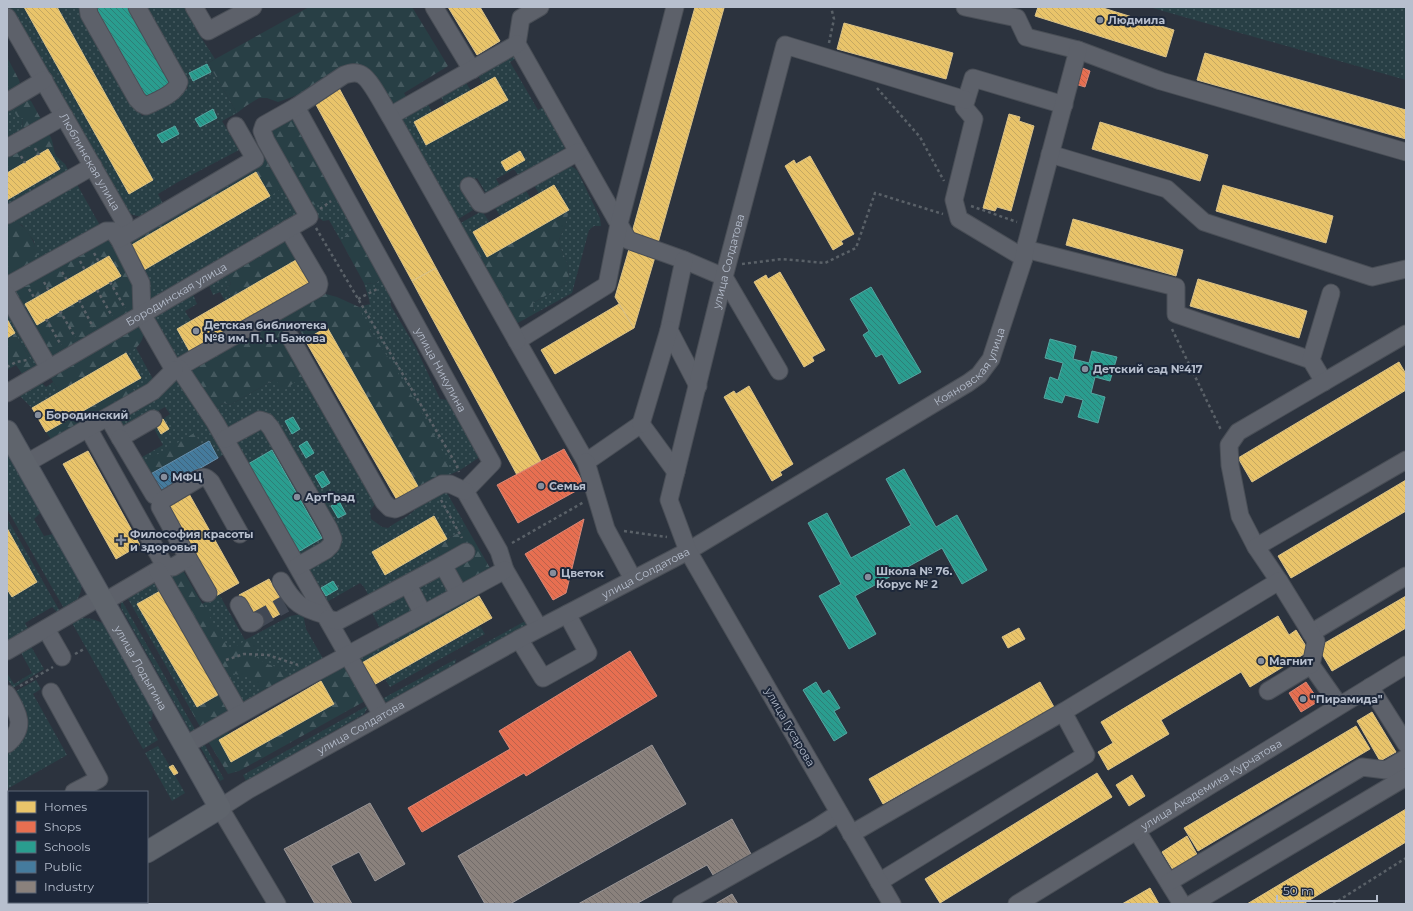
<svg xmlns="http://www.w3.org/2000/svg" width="1413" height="911" viewBox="0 0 1413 911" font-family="Montserrat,sans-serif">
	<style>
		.green { fill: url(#green-dots) }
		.forest { fill: url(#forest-firs); fill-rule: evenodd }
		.homes { fill: url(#homes-back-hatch); stroke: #dac288 }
		.shops { fill: url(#shops-back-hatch); stroke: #d98776 }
		.schools { fill: url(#schools-back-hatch); stroke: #54a7a2 }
		.public { fill: url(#public-back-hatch); stroke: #678fac }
		.industry { fill: url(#industry-back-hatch); stroke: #989495 }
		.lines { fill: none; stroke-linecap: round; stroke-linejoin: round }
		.minor-tunnel { stroke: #414854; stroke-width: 17; stroke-dasharray: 17 8; stroke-linecap: butt }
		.minor-casing { stroke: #494e56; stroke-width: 19 }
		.major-casing { stroke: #4a505a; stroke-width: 23 }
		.path { stroke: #5a6168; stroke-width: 2.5; stroke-dasharray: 3 3; stroke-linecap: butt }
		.minor { stroke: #5d616a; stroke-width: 17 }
		.major { stroke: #5f646c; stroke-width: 21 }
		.poi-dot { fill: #868e9c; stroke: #1e283a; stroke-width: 1.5 }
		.labels { text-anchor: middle; stroke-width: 4; stroke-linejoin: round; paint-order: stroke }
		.poi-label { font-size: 11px; font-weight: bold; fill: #b7bfce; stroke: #1e283a; text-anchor: start }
		.street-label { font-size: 11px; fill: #b7bfce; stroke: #1e283a }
	</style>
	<defs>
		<pattern id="green-dots" width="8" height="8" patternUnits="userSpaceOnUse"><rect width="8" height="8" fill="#283f45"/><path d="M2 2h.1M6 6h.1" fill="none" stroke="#45595f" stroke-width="1.8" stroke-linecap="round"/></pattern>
		<pattern id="forest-firs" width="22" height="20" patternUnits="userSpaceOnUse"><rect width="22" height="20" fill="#283f45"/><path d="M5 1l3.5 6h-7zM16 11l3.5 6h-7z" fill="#45595f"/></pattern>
		<pattern id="homes-back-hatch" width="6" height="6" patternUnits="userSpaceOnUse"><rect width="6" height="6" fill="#e9c46a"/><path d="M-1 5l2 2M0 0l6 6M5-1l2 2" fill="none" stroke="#c5a861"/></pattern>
		<pattern id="shops-back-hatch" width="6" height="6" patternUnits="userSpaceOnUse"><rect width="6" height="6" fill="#e76f51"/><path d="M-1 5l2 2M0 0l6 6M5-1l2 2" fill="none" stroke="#bb624c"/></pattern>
		<pattern id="schools-back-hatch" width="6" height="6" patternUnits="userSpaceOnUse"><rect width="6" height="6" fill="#2a9d8f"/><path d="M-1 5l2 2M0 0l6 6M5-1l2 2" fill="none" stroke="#2e7f77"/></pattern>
		<pattern id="public-back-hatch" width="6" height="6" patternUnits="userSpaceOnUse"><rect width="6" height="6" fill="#457b9d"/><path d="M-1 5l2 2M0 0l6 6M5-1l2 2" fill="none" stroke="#40647c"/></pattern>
		<pattern id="industry-back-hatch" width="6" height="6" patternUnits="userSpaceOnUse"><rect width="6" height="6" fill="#8a817c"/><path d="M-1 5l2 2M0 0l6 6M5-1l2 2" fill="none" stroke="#716b69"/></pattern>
	</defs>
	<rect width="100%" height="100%" fill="#2c333e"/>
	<path class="green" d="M9 7H85V17L142 116 188 88 142 7H189L194 17 195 28 215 59 208 63 237 113 222 121 239 150 178 182 158 194 163 204C148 213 140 223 123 209Z
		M1149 7H1406V80Z
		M513 53 520 56 510 62 538 110 547 105 566 140 565 147 560 155 520 178 514 169 496 179 502 189 487 195 477 178 460 187 473 210 455 221 401 119 427 102 432 112 445 105 440 95 465 81 471 91 483 84 477 74Z
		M14 102 23 118 22 131 7 144V106Z
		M294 114 355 228 347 234 341 241 329 220 323 221 318 217 301 189Z
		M56 156 65 164 71 175 7 213V200L60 170 53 158Z
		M571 166 577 170 600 218 601 226H594L589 230 572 293 534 314 533 303 569 282 568 265 558 242 564 228 569 210 555 185 539 194 534 185 564 167Z
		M75 181 102 229 38 266 34 241 22 225 7 220Z
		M287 185 299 211 296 216 156 298H151L149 296 144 270Z
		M525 189 531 199 500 216 494 206Z
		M482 211 490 223 473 232 466 239 459 224Z
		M226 272 231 284 226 288 232 297 225 301 220 292 213 295 208 283Z
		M383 278 390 295 391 306 416 348 440 399 448 400 481 456C468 465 458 473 442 477L395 369 380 346 363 318 359 307 370 304 369 299 364 283 374 284Z
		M192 292 197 304 185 311 191 321V354L177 364 153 320 154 314Z
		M7 301 43 364 35 368 7 319Z
		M136 348 154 381 136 395 130 384 140 377 126 353Z
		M176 375 226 453 218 458 209 441 199 446 196 433 139 465 137 460 163 445 152 425 155 423 161 434 169 429 163 419 170 414 165 407 127 429H125L117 420Z
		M303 376 312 395 374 499 375 504 370 511 371 519 382 527 388 528C399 520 408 517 417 508L416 502 444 491 447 493 467 528 447 539 434 516 372 553 386 575 435 546 443 560 369 596 364 587 360 583 325 603 305 567 340 548 341 542 269 421 227 428 213 409 224 403 230 405 275 379Z
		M39 380 46 387 53 382 59 392 32 408 17 393Z
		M262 427 326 541 301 557 298 552 322 538 272 451 248 464 237 445V440Z
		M7 454 41 512 34 519 44 536 53 534 82 584C81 597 75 604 66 612L7 509Z
		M7 518 62 615H60L52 607 25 623 30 632 7 645V591H8L12 597 37 582 7 528Z
		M443 569 456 592 426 607 416 586Z
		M169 575 202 604 219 594 245 640 290 616 303 614 306 629 325 662 242 704Z
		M156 580 162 590 137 604 197 707 202 730 127 597Z
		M476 590 479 596 360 664 358 655Z
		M402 592 417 611 382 632 370 609Z
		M122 601 197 733 193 736 121 608V602Z
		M79 618C89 618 95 619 104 624L153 711 152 720 148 722 158 740 143 749 72 623Z
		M529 619 531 622 475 653 469 652Z
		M480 626 485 634 390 687 385 679 372 686Z
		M29 643 44 669 13 688 7 678V673L14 684 32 673 19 649Z
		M456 659 455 664 387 702 380 700Z
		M36 680 41 689 33 694 67 755 7 789V749C13 742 22 735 26 727 32 716 21 701 16 691Z
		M367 706V709L364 714 246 781 243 775Z
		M202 740 224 779 220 781 198 743Z
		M158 746 185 793 172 801 145 753Z"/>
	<path class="forest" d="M309 7H412L448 66 404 93 409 102 399 106 391 103 368 73 306 92 278 102 267 98H259L246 106 237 113 208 63Z
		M7 57 19 80 21 88 7 97Z
		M23 97 31 101 42 121 22 131 23 118 19 119 13 110 14 102Z
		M294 114 339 199 334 202 329 199 317 205 310 204 270 136V130Z
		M47 131C54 140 52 146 56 156L53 158 48 149 7 173V152Z
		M269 156 287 185 270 196 256 172 130 246 129 237Z
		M569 210 565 226 558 242 568 265 569 282 533 303 534 314 514 325 466 239 473 232 487 257Z
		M7 221C19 220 28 230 33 241 37 248 37 258 38 266L105 234 134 284 135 307 132 312 49 360 7 286ZM109 256 121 276 25 304Z
		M355 228 383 278 374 284 364 283 341 241 347 234Z
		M286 238 313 280 310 284 296 260 232 297 226 288 231 284 226 272Z
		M322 293 337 297 359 307C368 330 383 349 396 370 416 402 436 434 450 469L442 477 419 488 327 327 305 340 299 328 283 331 335 433 312 395 303 376 283 391 275 379 230 405 224 403 213 409 188 367Z
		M136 325C148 330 143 341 136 348L59 392 49 375Z
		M15 333 35 368 23 375 16 365 7 370V338Z
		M130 384 136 395 53 442 46 432Z
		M196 432 199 446 147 476 139 465Z
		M467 528 490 568 471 579 460 589 435 546Z
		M181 567 229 650 245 641H251L256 645V657L267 664 280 668 286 678 278 687 266 691 260 688 247 675C234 676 226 671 217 663L169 575Z
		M343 663 365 701 239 771 228 774 206 738 226 727 229 734 219 740 231 761 334 704 318 676Z
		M221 693 232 712 202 730 191 710Z"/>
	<path class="homes" d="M24 7H57L153 180 129 194Z
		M448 7H480L500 41 477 55Z
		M695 7 724 8 658 243 631 236Z
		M1038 7H1100L1174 30 1166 57 1035 16Z
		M844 23 953 53 946 79 837 49Z
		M1205 53 1406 110V139L1197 80Z
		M495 77 508 100 426 145 414 122Z
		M339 88 436 268 412 281 314 101Z
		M1009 114 1020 117 1019 121 1034 126 1011 211 997 207 995 211 983 208Z
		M1100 122 1208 155 1200 181 1092 149Z
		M48 149 60 169 7 200V173Z
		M520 151 525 160 506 171 501 162Z
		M810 156 854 234 841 241 843 244 833 250 785 166 794 160 796 164Z
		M256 172 270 196 144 270 130 246Z
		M554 185 569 210 487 257 473 232Z
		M1223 185 1333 216 1326 243 1216 211Z
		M1073 219 1183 250 1176 276 1066 245Z
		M629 249 655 257 634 328 615 297Z
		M109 256 121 276 37 325 25 304Z
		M296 260 310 284 191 354 177 329Z
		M436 268 541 461 517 475 412 281Z
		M780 272 825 350 812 357 814 361 804 367 754 282 766 275 768 279Z
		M1198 279 1307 311 1299 338 1190 306Z
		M619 304 634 328 555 374 541 350Z
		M7 319 15 333 7 338Z
		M327 327 419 488 397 500 305 340Z
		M126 353 141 378 46 432 32 408Z
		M1399 362 1406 374V390L1252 482 1238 458Z
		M749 386 793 464 780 472 782 475 772 481 724 397 734 391 736 394Z
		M163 419 169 429 161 434 155 423Z
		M88 451 140 545 116 559 63 464Z
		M1406 480V511L1291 578 1278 556Z
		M188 492 239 583 214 597 163 506Z
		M434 516 447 539 385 575 372 552Z
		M7 528 37 582 12 597 7 589Z
		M269 579 287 610 257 627 239 595Z
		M162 590 221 693 197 707 137 604Z
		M479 596 492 618 372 686 360 664Z
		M1406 596V628L1332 671 1318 647Z
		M1278 616 1289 635 1296 630 1309 651 1250 687 1241 672 1161 720 1169 734 1108 770 1098 752 1113 743 1101 722Z
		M1019 628 1025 639 1008 648 1002 637Z
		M321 681 334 704 231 762 219 740Z
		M1040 682 1054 707 883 804 869 779Z
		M1372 712 1396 752 1380 761 1357 721Z
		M1356 726 1370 749 1198 851 1184 828Z
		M173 765 178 773 174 775 169 767Z
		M1097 773 1112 797 940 903 925 879Z
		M1132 775 1145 796 1129 806 1116 785Z
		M1406 809V842L1303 904H1247Z
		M1187 836 1200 860 1176 875 1162 852Z
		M1150 888 1159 904H1122Z"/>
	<path class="shops" d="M1080 67 1090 71 1085 87 1075 84Z
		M564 449 585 486 518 523 497 485Z
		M584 519 566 593 553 600 525 554Z
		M630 651 657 696 526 776 524 773 422 832 408 808 510 749 499 731Z
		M1306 682 1319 701 1301 712 1289 693Z"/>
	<path class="schools" d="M98 7H127L172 86 148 100 96 8Z
		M207 64 211 72 193 81 189 73Z
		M213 109 217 118 200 127 195 119Z
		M175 126 179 134 162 143 157 135Z
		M871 287 921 372 899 384 882 354 876 357 863 335 869 331 850 299Z
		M1050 339 1076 346 1073 359 1089 363 1092 351 1117 357 1110 381 1095 377 1091 393 1105 397 1098 423 1078 417 1083 400 1065 395 1062 403 1044 398 1050 377 1058 380 1063 363 1045 358Z
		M293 417 300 429 292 434 285 421Z
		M307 441 314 453 306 458 299 446Z
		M272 450 322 538 298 552 248 464Z
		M904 469 936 527 957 515 987 570 962 584 942 548 855 596 876 634 849 649 819 596 841 584 808 523 827 513 851 558 911 525 886 479Z
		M323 471 330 483 322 488 315 476Z
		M339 501 346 514 338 518 331 506Z
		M333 581 338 589 326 596 321 588Z
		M816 682 823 694 829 690 840 708 834 711 847 733 834 741 803 690Z"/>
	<path class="public" d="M209 441 218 458 157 493 147 476Z"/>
	<path class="industry" d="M652 745 686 804 510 904H485L458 856Z
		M370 803 405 864 375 881 359 852 331 866 352 904H315L284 849Z
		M732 819 751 854 713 875 707 865 636 904H578Z
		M732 894 738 904H715Z"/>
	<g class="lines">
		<path class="minor-tunnel" d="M255 621 285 604"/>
		<g class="minor-casing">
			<g id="minor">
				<path d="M88 7 89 14 137 99 142 104 146 106C156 101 176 94 179 82L137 7"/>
				<path d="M194 7 208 31 253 7"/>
				<path d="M434 7 472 70"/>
				<path d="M540 7 521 18 517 44 628 240 684 260 724 277 779 371"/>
				<path d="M675 7 619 224 607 285 517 341 586 462 641 424 676 472"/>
				<path d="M965 7 1017 18 1026 37 1078 50 1161 81 1406 152"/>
				<path id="s1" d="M7 17 124 221 119 239 141 283 142 314 174 370 318 288 319 284 318 280 288 229"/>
				<path d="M7 102 44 80"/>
				<path id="s2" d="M296 107 492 463 465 491 499 551 505 570 539 628"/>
				<path d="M390 116 517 44"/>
				<path d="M7 148 64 116"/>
				<path d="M1050 154 1167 189 1204 222 1372 277 1406 269"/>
				<path d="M469 186 480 203 484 204 578 152"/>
				<path d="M7 215 93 166"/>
				<path d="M1025 249 1176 287V314L1311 360"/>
				<path d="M1024 258 959 219 954 200 974 119 964 107 973 78 1064 105"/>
				<path d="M684 260 669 330 698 386"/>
				<path d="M7 286 106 231H113L119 239 255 159 236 126"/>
				<path d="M7 295 49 368"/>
				<path d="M290 337 384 502 390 508 395 509 400 507 442 484H450L465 491"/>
				<path d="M179 368 215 422 325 615"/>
				<path d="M1324 382 1311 360 1331 293"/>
				<path id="s3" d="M7 393 309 217 266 141 262 131 264 125 296 107 344 75C350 73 356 71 362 75 371 80 384 107 390 116L517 341"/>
				<path d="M108 417 120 438 153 419"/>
				<path d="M641 424 669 330"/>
				<path d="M88 428 165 566 104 602"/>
				<path d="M120 438 154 495"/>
				<path d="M225 439 260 420 266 422 271 428 329 529 333 539 331 545 326 550 298 566"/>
				<path d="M586 462 606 529 633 579"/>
				<path d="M25 464 153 391 174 370"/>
				<path d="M1256 547 1240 516 1230 465 1229 445 1238 432 1406 334"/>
				<path d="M188 558 208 593"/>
				<path d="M443 565 466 552"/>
				<path d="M165 566 173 567 188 558 160 507 161 501 198 479C204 476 206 477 211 482L240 534"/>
				<path d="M158 571 240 714"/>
				<path d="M281 581C294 604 301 608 325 615L382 715"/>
				<path d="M1279 581 1256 547 1406 460"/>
				<path d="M408 585 423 614"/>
				<path d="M239 605 249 623H252L255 621"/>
				<path d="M328 619 338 621 443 565 459 594"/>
				<path d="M46 629 62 657"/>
				<path d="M1311 633 1406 576"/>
				<path d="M519 639 543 678 588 653 567 614"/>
				<path d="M7 651 100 597"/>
				<path d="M1370 687 1406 744"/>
				<path d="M1268 691 1311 665 1339 705"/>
				<path d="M51 692 99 779 74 792"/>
				<path d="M7 694C18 713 27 727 7 744"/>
				<path d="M1063 712 1279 581 1316 641 1311 665"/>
				<path d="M184 746 281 691 505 570"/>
				<path d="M7 827 9 826"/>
				<path d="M1137 831 1182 904"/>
				<path d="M851 834 1063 712 1086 755 879 882"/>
				<path d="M7 861 9 864"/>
				<path d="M1169 882 1362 767 1386 770 1406 758"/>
				<path d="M74 902 75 904"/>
				<path d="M119 902 120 904"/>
				<path d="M22 904 23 902"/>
				<path id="s4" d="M277 904 220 808 248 790 519 639 688 551 968 383 979 375 991 359 1024 258 1025 249 1078 50"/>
				<path d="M681 904 816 828 839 813"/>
				<path id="s5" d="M892 904 688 551 669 500 724 277 785 45 966 100"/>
				<path id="s6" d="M1017 904 1406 665"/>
				<path d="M1192 904 1406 777"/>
			</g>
		</g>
		<g class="major-casing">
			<g id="major">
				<path id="s7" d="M7 431 220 808 147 852"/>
				<path d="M59 904 63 902"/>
			</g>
		</g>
		<path class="path" d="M829 43 834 19 831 7
			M877 88 920 137 944 181
			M35 148 39 155
			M21 156 25 163
			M971 206 1017 222
			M320 209 331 201
			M316 228 456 464 459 472
			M94 253 99 262
			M80 261 85 270
			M742 264 782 259 825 263 856 248 875 193 943 214
			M62 272 67 280
			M44 282 49 291
			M110 282 125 308
			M29 289 35 299
			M97 290 112 316
			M358 299 379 288
			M79 300 93 327
			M60 311 75 337
			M46 319 61 345
			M1172 329 1221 430
			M7 367 16 362 27 360
			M441 500 462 538
			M624 531 667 537
			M512 543 584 502
			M75 654 84 649
			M226 660 244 654 268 655 298 665
			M20 686 53 667
			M1333 904 1406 858"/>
		<use href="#minor" class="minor"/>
		<use href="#major" class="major"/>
	</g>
	<g class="poi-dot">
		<circle cx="1100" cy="20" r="4"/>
		<circle cx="196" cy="331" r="4"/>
		<circle cx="1085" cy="369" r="4"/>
		<circle cx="38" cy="415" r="4"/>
		<circle cx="164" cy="477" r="4"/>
		<circle cx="541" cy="486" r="4"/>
		<circle cx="297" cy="497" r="4"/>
		<path d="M119 534h4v4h4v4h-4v4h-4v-4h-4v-4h4z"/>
		<circle cx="553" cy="573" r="4"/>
		<circle cx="868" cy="577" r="4"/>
		<circle cx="1261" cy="661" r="4"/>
		<circle cx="1303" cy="699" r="4"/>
	</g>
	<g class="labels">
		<g class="poi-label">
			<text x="1108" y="24">Людмила</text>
			<text x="204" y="329">Детская библиотека<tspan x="204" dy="13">№8 им. П. П. Бажова</tspan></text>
			<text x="1093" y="373">Детский сад №417</text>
			<text x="46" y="419">Бородинский</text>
			<text x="172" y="481">МФЦ</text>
			<text x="549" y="490">Семья</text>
			<text x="305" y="501">АртГрад</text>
			<text x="130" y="538">Философия красоты<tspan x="130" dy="13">и здоровья</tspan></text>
			<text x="876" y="575">Школа № 76.<tspan x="876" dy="13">Корус № 2</tspan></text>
			<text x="561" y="577">Цветок</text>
			<text x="1269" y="665">Магнит</text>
			<text x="1311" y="703">"Пирамида"</text>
		</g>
		<g class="street-label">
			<text dy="4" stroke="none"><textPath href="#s1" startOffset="167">Люблинская улица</textPath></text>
			<text dy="4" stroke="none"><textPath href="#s5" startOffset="708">улица Солдатова</textPath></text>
			<text dy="4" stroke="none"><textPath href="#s3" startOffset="196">Бородинская улица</textPath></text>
			<text dy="4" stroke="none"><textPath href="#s4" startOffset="986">Кояновская улица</textPath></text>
			<text dy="4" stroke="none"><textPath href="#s2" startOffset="300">улица Никулина</textPath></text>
			<text dy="4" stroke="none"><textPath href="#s4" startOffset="598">улица Солдатова</textPath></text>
			<text dy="4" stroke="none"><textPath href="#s7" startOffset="272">улица Лодыгина</textPath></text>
			<text dy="4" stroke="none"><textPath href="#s4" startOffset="274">улица Солдатова</textPath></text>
			<text transform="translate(790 727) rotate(60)" y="4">улица Гусарова</text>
			<text dy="4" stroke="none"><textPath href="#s6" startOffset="228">улица Академика Курчатова</textPath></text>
		</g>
	</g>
	<rect width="1413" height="911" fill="none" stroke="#b7bfce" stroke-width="16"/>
	<rect x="8" y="791" width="140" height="112" fill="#1e283a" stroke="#5b6475"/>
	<rect x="16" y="801" width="20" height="12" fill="#e9c46a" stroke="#5b6475"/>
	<text x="44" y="811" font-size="12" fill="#b7bfce">Homes</text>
	<rect x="16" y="821" width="20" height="12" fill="#e76f51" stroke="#5b6475"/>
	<text x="44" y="831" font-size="12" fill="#b7bfce">Shops</text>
	<rect x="16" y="841" width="20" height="12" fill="#2a9d8f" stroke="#5b6475"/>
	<text x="44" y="851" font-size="12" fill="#b7bfce">Schools</text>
	<rect x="16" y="861" width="20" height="12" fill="#457b9d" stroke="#5b6475"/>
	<text x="44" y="871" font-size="12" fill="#b7bfce">Public</text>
	<rect x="16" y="881" width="20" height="12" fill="#8a817c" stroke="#5b6475"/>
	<text x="44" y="891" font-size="12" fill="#b7bfce">Industry</text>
	<path d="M1277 895v6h100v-6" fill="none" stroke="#b7bfce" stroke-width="2"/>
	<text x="1283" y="895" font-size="12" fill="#b7bfce" stroke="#1e283a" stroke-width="3" paint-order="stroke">50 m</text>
</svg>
